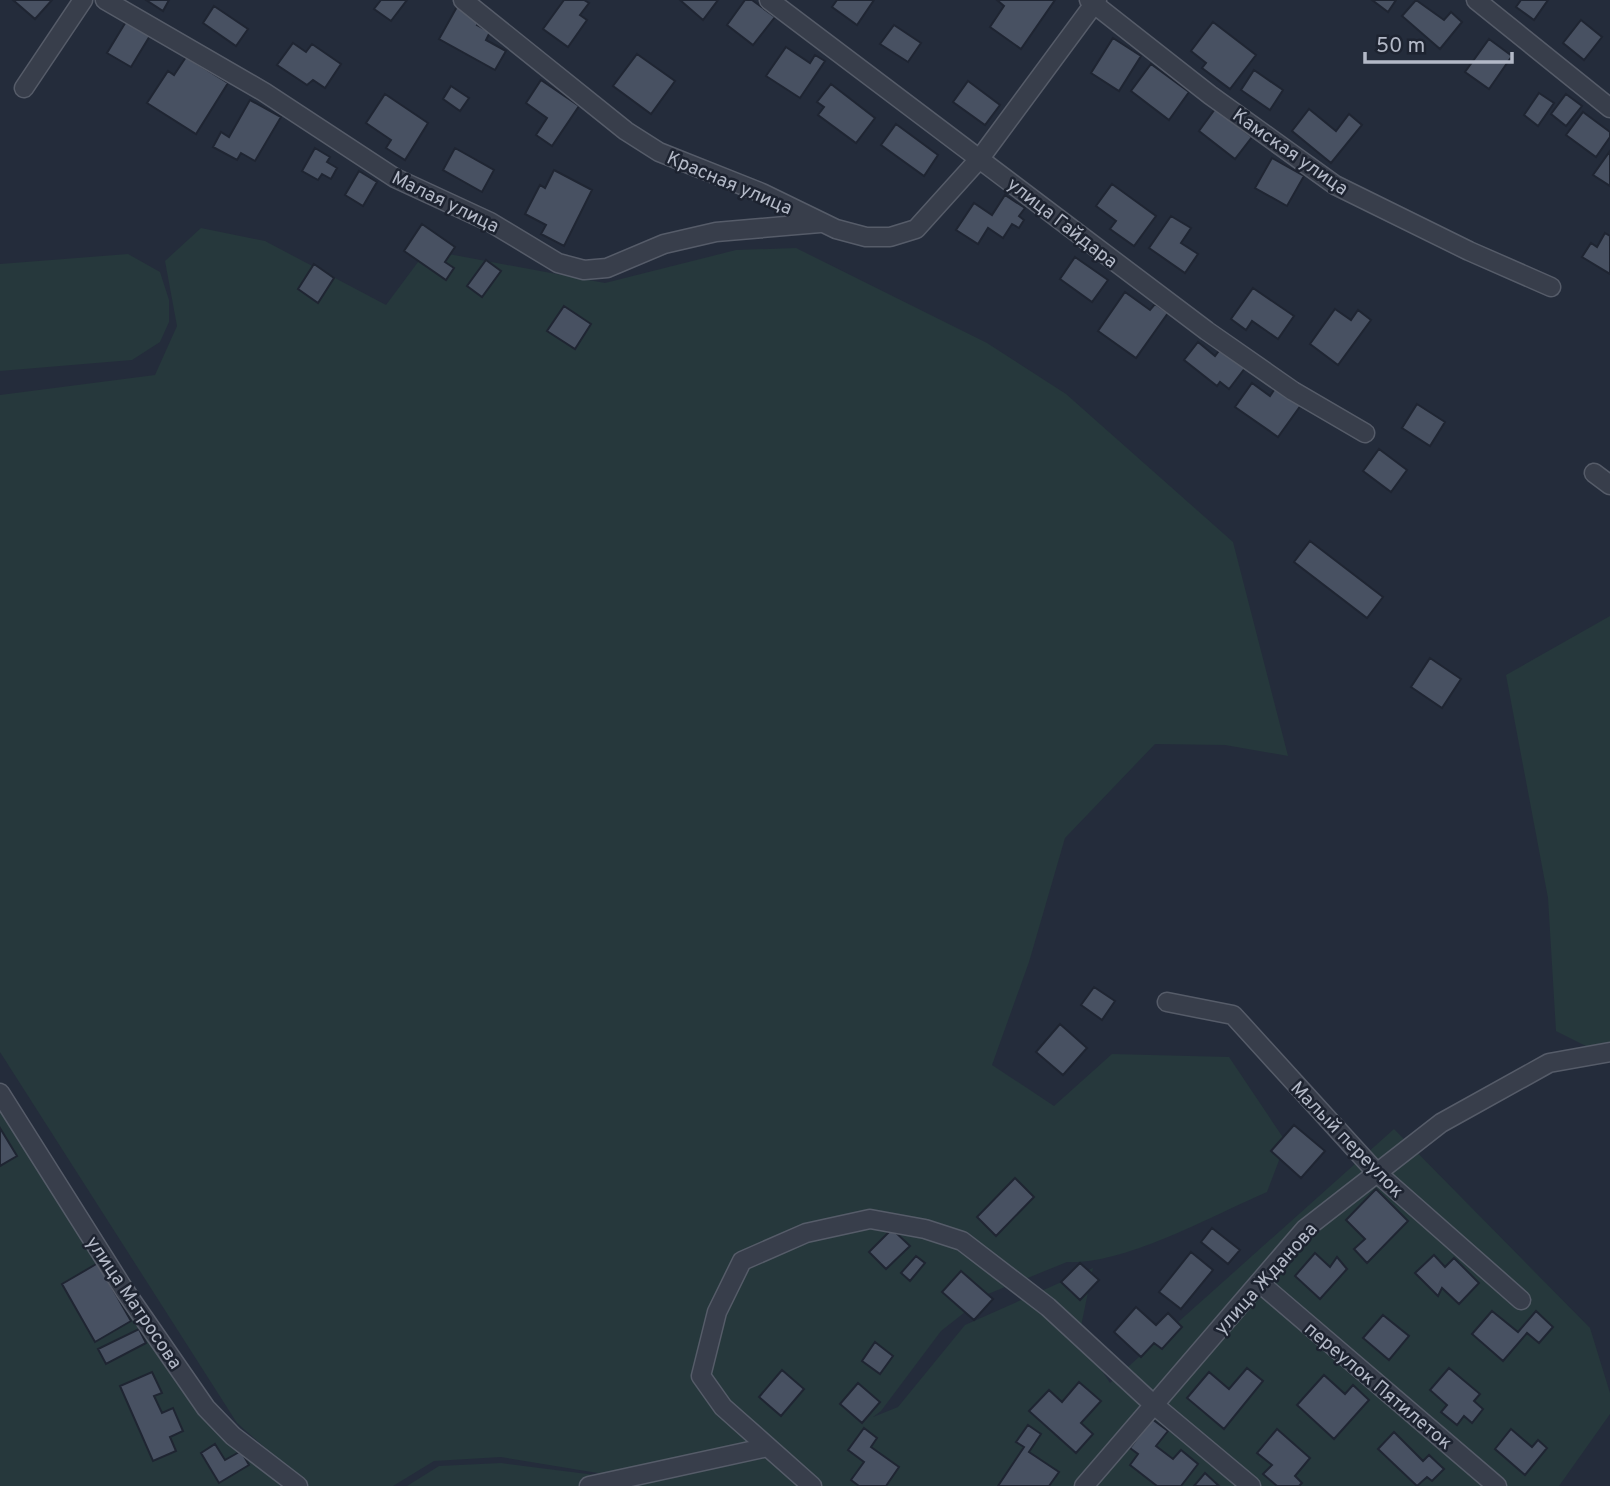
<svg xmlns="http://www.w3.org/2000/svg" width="1610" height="1486" viewBox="0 0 1610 1486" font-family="Overpass,sans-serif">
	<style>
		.green { fill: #26383c }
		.building { fill: #485162; stroke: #1f2532; stroke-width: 2 }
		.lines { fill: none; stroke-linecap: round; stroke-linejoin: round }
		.street-casing { stroke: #565c69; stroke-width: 21 }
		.street { stroke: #383e4b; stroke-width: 18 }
		.labels { text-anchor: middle; stroke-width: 5; stroke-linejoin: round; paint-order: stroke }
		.street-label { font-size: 19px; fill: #b3b9c7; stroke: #1d2330 }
	</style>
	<rect width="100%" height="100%" fill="#242c3b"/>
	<path class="green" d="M201 228 265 241 386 305 427 250 605 283 736 250 796 248 987 343 1066 394 1233 542 1288 756 1225 745 1155 744 1065 838 1029 962 992 1065 1054 1106 1112 1054 1229 1057 1286 1142 1267 1192C1213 1215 1125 1265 1067 1262L988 1294 941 1331 881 1411 873 1417 898 1407 965 1325 1093 1268 1079 1336 1110 1383 1394 1129 1590 1328 1610 1393V1414L1559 1486H407L439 1466 501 1463 635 1480 773 1457 610 1475 501 1457 434 1461 393 1486H309L237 1423 0 1052V395L155 375 177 326 165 261Z
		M128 254 160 272 169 300V322L160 342 132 360 0 371V264Z
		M1610 616V1058L1556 1031 1548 898 1506 675Z
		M0 1099 120 1298 280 1486H0Z"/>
	<path class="building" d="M13 0H52L35 19Z
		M146 0H169L163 11Z
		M381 0H407L391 21 374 9Z
		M564 0H584L589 3 580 15 587 20 568 47 543 29Z
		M680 0H718L703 20Z
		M745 0H752L775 17 753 45 727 25Z
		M837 0H874L857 25 832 7Z
		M997 0H1055L1021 49 990 27 1004 6Z
		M1372 0H1396L1388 12Z
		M1416 0 1444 20 1451 12 1462 22 1440 49 1402 16Z
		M1521 0H1548L1534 20 1516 7Z
		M458 5 480 18 477 25 490 32 486 40 506 51 495 70 439 39Z
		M214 6 248 29 236 46 203 23Z
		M127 20 151 34 131 67 107 53Z
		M1581 20 1602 37 1584 60 1563 43Z
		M1213 22 1256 55 1230 89 1202 68 1206 63 1191 51Z
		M894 25 921 43 908 62 880 44Z
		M1113 38 1141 56 1119 91 1091 73Z
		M1489 39 1512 56 1489 89 1465 72Z
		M293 43 306 52 312 44 341 64 325 88 313 80 307 85 277 65Z
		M786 47 810 63 815 55 825 61 800 98 766 76Z
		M637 54 675 81 651 114 613 86Z
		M186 57 228 83 196 134 147 103 168 71 174 75Z
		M1151 64 1189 92 1169 120 1131 91Z
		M1254 70 1283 90 1270 110 1241 90Z
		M541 80 579 106 552 146 536 135 547 118 526 103Z
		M968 81 1000 105 985 125 953 102Z
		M831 84 875 118 856 143 818 115 824 107 817 102Z
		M451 86 469 98 460 111 443 99Z
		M1539 93 1554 103 1538 126 1524 115Z
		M385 94 428 123 405 160 386 148 391 140 366 123Z
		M1566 94 1582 106 1566 126 1551 114Z
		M250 100 281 117 255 161 241 153 237 160 213 147 221 132 229 137Z
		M1215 109 1252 137 1235 159 1199 131Z
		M1309 109 1336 131 1349 114 1362 125 1331 163 1292 131Z
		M1583 112 1610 132V137L1596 157 1566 135Z
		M896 124 938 155 924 176 881 145Z
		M315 148 330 157 327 162 337 168 331 179 322 174 318 180 302 171Z
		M455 148 494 170 482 192 443 170Z
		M1610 151V186L1593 175Z
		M1272 158 1304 176 1287 206 1255 188Z
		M554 170 592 190 564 246 541 234 546 225 525 214 540 185 545 188Z
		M359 171 377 182 363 206 345 195Z
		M1112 184 1156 216 1134 246 1110 229 1116 221 1096 206Z
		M1005 195 1025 208 1019 216 1024 220 1019 228 1012 224 1003 238 988 228 978 244 956 230 974 203 992 215Z
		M1171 216 1191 228 1181 243 1198 254 1185 273 1149 248Z
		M422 224 455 247 445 262 454 268 446 280 404 251Z
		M1605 233 1610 236V274L1582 257 1591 243 1597 247Z
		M1075 257 1108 280 1092 302 1060 279Z
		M486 260 501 271 482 297 467 286Z
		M314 264 334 278 318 303 298 289Z
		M1253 288 1294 316 1278 339 1252 321 1246 330 1231 319Z
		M1125 292 1150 310 1155 304 1168 313 1136 358 1098 331Z
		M564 306 591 324 575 349 547 331Z
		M1335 309 1351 320 1358 310 1371 320 1338 365 1310 344Z
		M1198 342 1215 356 1221 348 1245 368 1229 389 1220 382 1217 386 1184 360Z
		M1252 383 1270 396 1276 387 1301 405 1278 437 1235 407Z
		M1417 404 1445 422 1430 446 1402 428Z
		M1379 449 1407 470 1391 492 1363 471Z
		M1310 541 1383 597 1367 618 1294 562Z
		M1430 658 1461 679 1442 708 1411 687Z
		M1094 987 1115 1001 1102 1020 1081 1005Z
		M1060 1024 1087 1048 1063 1075 1036 1052Z
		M1294 1125 1325 1151 1301 1178 1271 1151Z
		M0 1128 17 1156 0 1166Z
		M1015 1178 1034 1197 996 1236 977 1217Z
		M1376 1189 1408 1221 1367 1263 1354 1249 1365 1239 1346 1220Z
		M1212 1228 1240 1250 1228 1264 1201 1242Z
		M892 1229 910 1246 886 1269 869 1252Z
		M1191 1252 1213 1270 1181 1309 1159 1292Z
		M1315 1253 1330 1267 1337 1257 1347 1269 1320 1299 1295 1276Z
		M1434 1255 1445 1267 1454 1258 1479 1283 1459 1304 1442 1288 1438 1296 1415 1273Z
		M916 1256 925 1263 910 1281 901 1273Z
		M98 1263 131 1321 95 1342 62 1284Z
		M1080 1263 1099 1280 1080 1300 1061 1282Z
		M961 1271 993 1299 974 1320 942 1292Z
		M1136 1307 1156 1325 1168 1313 1182 1327 1162 1349 1154 1343 1141 1357 1114 1332Z
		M1492 1311 1518 1332 1536 1311 1553 1327 1539 1343 1527 1333 1503 1361 1472 1334Z
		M1383 1315 1409 1336 1389 1360 1363 1338Z
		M139 1329 146 1343 106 1364 98 1349Z
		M875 1342 893 1356 880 1374 862 1361Z
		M1247 1368 1263 1381 1224 1429 1187 1398 1209 1372 1229 1389Z
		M1449 1368 1480 1394 1474 1401 1483 1409 1472 1423 1464 1416 1457 1425 1441 1412 1447 1405 1430 1390Z
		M782 1370 804 1389 781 1416 759 1397Z
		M152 1372 162 1393 154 1396 162 1413 173 1408 183 1431 170 1437 176 1451 153 1461 120 1386Z
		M1324 1375 1345 1394 1353 1385 1369 1400 1334 1439 1297 1405Z
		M1079 1382 1101 1401 1081 1423 1093 1434 1076 1453 1029 1411 1049 1390 1062 1402Z
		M858 1383 880 1402 862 1423 840 1404Z
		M1152 1419 1168 1431 1156 1446 1173 1459 1181 1450 1198 1464 1181 1486H1157L1130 1465 1138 1454 1130 1448Z
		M1028 1425 1041 1434 1029 1452 1059 1472 1049 1486H998L1024 1447 1016 1442Z
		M864 1428 877 1438 871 1447 899 1467 886 1486H859L851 1480 864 1462 848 1450Z
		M1277 1429 1310 1458 1295 1476 1302 1483 1299 1486H1277L1263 1474 1272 1465 1257 1453Z
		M1511 1429 1532 1447 1538 1440 1547 1448 1525 1475 1495 1449Z
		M1394 1432 1423 1461 1429 1455 1444 1469 1432 1481 1427 1477 1417 1486 1378 1449Z
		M215 1444 225 1460 241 1451 249 1465 219 1483 201 1453Z
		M1205 1473 1219 1486H1194Z"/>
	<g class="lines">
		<g class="street-casing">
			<path id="street" d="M105 0 264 92 395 178 490 222 558 263 584 270 607 268 664 244 716 232 820 223
				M463 0 626 131 659 152 762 193 836 229 866 237H890L916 229 981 157 1097 0
				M769 0 1207 331 1293 391 1365 433
				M1089 0 1210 95 1335 185 1469 251 1551 287
				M1476 0 1610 108
				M24 88 83 0
				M1594 473 1610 485
				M1167 1002 1233 1015 1377 1173 1521 1300
				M0 1093 125 1291 206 1408 233 1436 298 1486
				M1261 1284 1497 1486
				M589 1486 768 1447
				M812 1486 723 1407 701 1376 717 1312 742 1261 806 1233 870 1219 925 1229 962 1241 1048 1307 1153 1404 1251 1486
				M1084 1486 1305 1229 1441 1123 1549 1063 1610 1052"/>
		</g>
		<use href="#street" class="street"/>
	</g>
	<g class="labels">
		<g class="street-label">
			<text transform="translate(1291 151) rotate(35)" y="7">Камская улица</text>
			<text transform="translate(730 182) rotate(23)" y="7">Красная улица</text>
			<text transform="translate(446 201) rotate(26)" y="7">Малая улица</text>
			<text transform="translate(1063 222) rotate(38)" y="7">улица Гайдара</text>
			<text transform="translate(1348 1139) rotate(46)" y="7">Малый переулок</text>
			<text transform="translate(1265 1278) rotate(-48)" y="7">улица Жданова</text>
			<text transform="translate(135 1302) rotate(56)" y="7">улица Матросова</text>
			<text transform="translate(1379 1385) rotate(40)" y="7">переулок Пятилеток</text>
		</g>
	</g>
	<path d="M1365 52v10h147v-10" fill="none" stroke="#b3b9c7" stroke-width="3.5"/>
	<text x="1376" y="52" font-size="21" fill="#b3b9c7" stroke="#1d2330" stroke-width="5" paint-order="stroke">50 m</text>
</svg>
